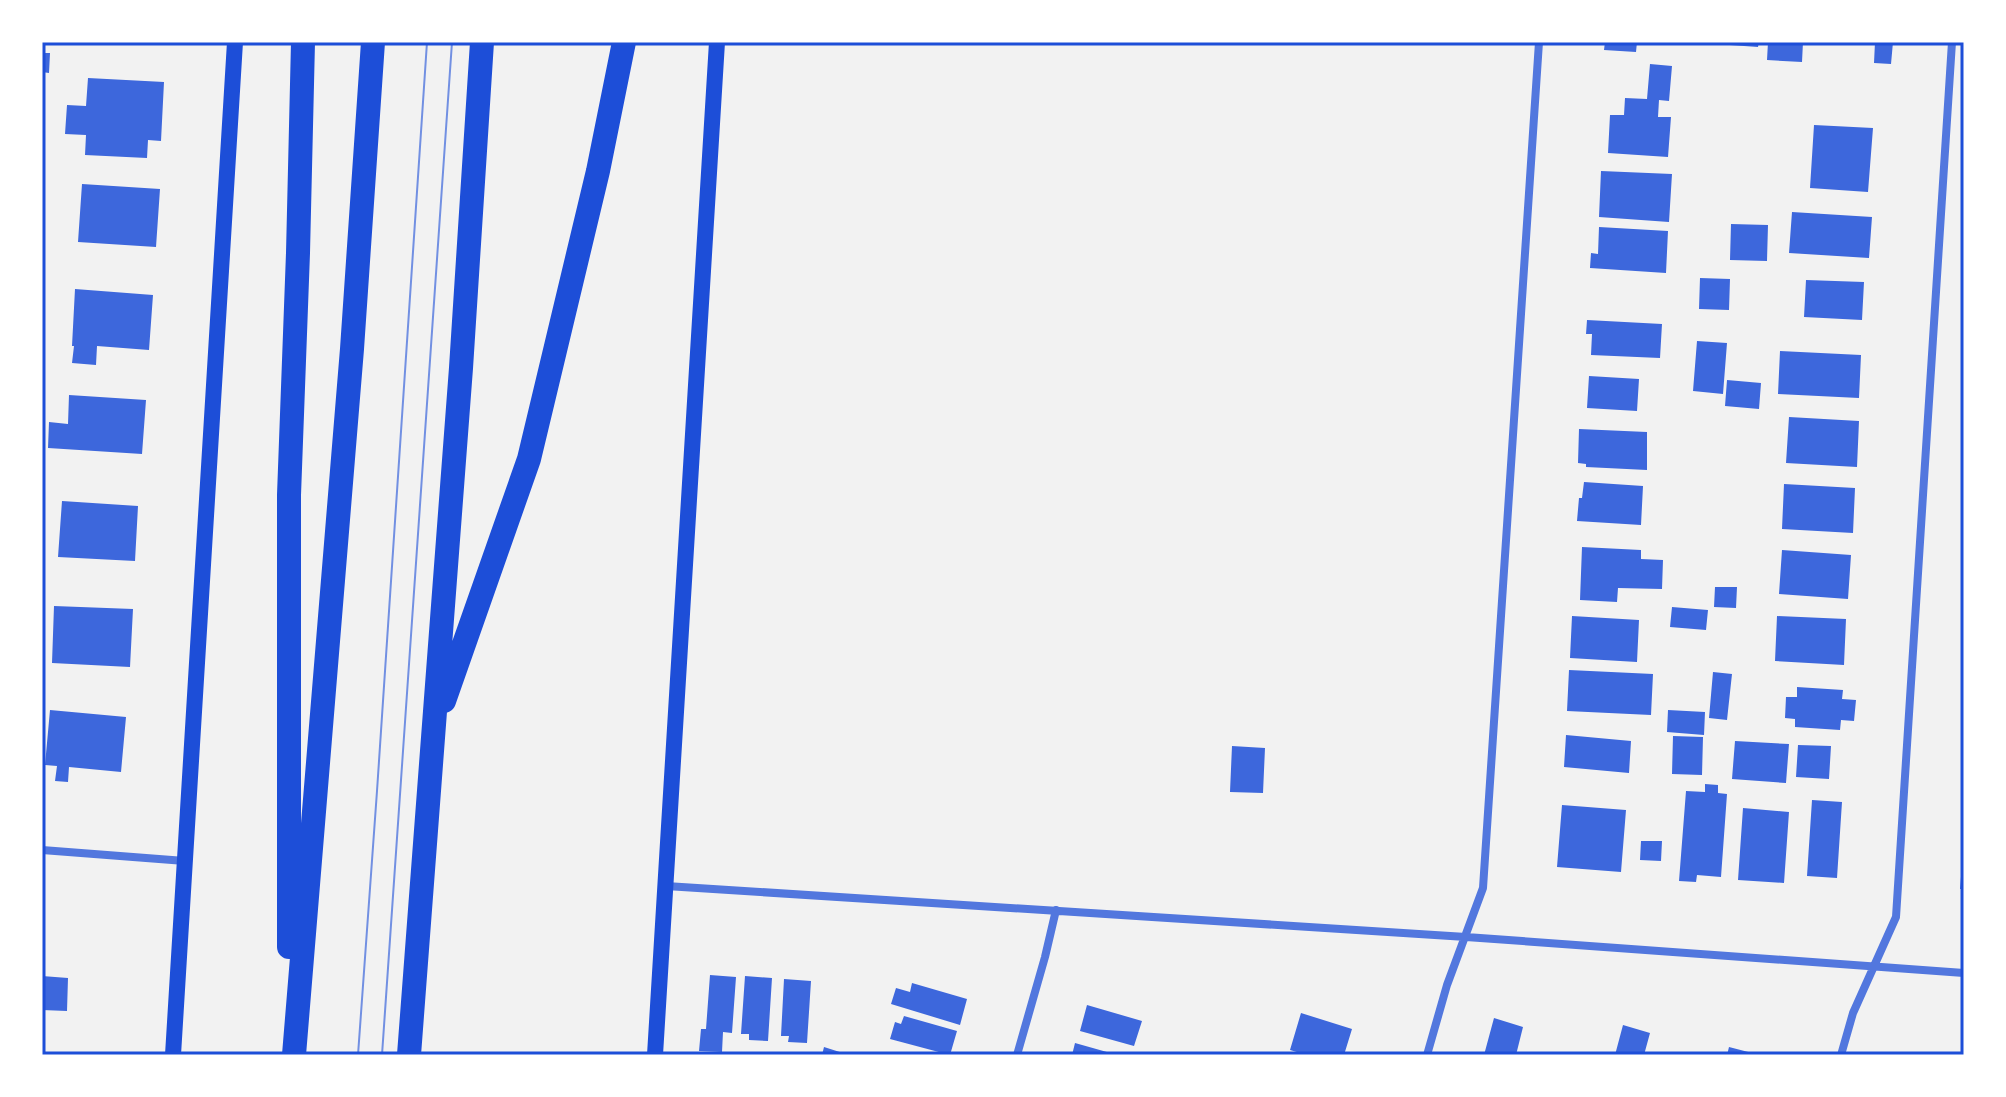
<svg xmlns="http://www.w3.org/2000/svg" width="2006" height="1097" viewBox="0 0 2006 1097" font-family="Cabin,sans-serif">
	<style>
		.building { fill: #3d67dc }
		.lines { fill: none; stroke-linecap: round; stroke-linejoin: round }
		.minor { stroke: #5277de; stroke-width: 8 }
		.secondary { stroke: #1d4ed8; stroke-width: 16 }
		.motorway { stroke: #1d4ed8; stroke-width: 24 }
		.tram { stroke: #7290e2; stroke-width: 2 }
		.neatline { fill: none; stroke: #1d4ed8; stroke-width: 3 }
	</style>
	<rect width="100%" height="100%" fill="#f2f2f2"/>
	<path class="building" d="M1605 42H1637L1636 52 1604 50Z
		M1717 42H1759L1758 47 1716 44Z
		M1768 42H1803L1802 62 1767 60Z
		M1875 42H1893L1891 64 1874 63Z
		M42 53H50L49 73 42 72Z
		M1650 64 1672 66 1669 101 1659 100 1658 117H1671L1668 157 1608 153 1610 115H1624L1625 98 1647 99Z
		M88 78 164 82 161 141 148 140 147 158 85 155 86 135 65 134 67 105 86 106Z
		M1814 125 1873 128 1868 192 1810 188Z
		M1601 171 1672 174 1669 222 1599 217Z
		M82 184 160 189 156 247 78 242Z
		M1792 212 1872 217 1869 258 1789 253Z
		M1731 224 1768 225 1767 261 1730 260Z
		M1599 227 1668 231 1666 273 1590 268 1591 253 1598 254Z
		M1700 278 1730 279 1729 310 1699 309Z
		M1806 280 1864 282 1862 320 1804 317Z
		M75 289 153 295 149 350 97 346 96 365 72 363 74 346H72Z
		M1587 320 1662 324 1660 358 1591 355 1592 334H1586Z
		M1697 341 1727 343 1723 394 1693 391Z
		M1780 351 1861 355 1859 398 1778 394Z
		M1589 376 1639 379 1637 411 1587 408Z
		M1727 380 1761 383 1759 409 1725 406Z
		M69 395 146 400 142 454 48 448 49 422 68 424Z
		M1789 417 1859 421 1857 467 1786 463Z
		M1579 429 1647 432V470L1586 467V464L1578 463Z
		M1584 482 1643 486 1641 525 1577 521 1579 498H1582Z
		M1784 484 1855 488 1853 533 1782 529Z
		M62 501 138 506 135 561 58 557Z
		M1582 547 1641 550V559L1663 560 1662 589 1618 588 1617 602 1580 600Z
		M1782 550 1851 555 1848 599 1779 594Z
		M1715 587H1737L1736 608 1714 607Z
		M54 606 133 609 130 667 52 663Z
		M1672 607 1708 610 1706 630 1670 627Z
		M1572 616 1639 620 1637 662 1570 658Z
		M1777 616 1846 619 1844 665 1775 661Z
		M1569 670 1653 674 1651 715 1567 711Z
		M1713 672 1732 674 1727 720 1709 718Z
		M1797 687 1843 690 1842 699 1856 700 1854 721 1841 720 1840 730 1795 727V719L1785 718 1786 697H1797Z
		M50 710 126 717 121 772 69 767 68 782 55 781 57 766 45 765Z
		M1668 710 1705 712 1704 735 1667 732Z
		M1566 735 1631 741 1629 773 1564 767Z
		M1673 736 1703 737 1702 775 1672 774Z
		M1735 741 1789 744 1786 783 1732 779Z
		M1798 745 1831 746 1829 779 1796 777Z
		M1232 746 1265 748 1263 793 1230 792Z
		M1705 784 1718 785V793L1727 794 1721 877 1697 875 1696 882 1679 881 1686 791 1705 792Z
		M1812 800 1842 802 1837 878 1807 876Z
		M1562 805 1626 810 1621 872 1557 867Z
		M1743 808 1789 812 1784 883 1738 880Z
		M1641 841H1662L1661 861 1640 860Z
		M1962 864H1964V889H1960Z
		M710 975 736 977 732 1033 723 1032 722 1052 699 1051 701 1029H706Z
		M42 976 68 978 67 1011 42 1010Z
		M745 976 772 978 768 1041 749 1040V1034H741Z
		M784 979 811 981 807 1043 788 1042 789 1036H781Z
		M912 983 967 999 960 1025 891 1004 896 988 910 992Z
		M1087 1005 1142 1021 1134 1046 1080 1031Z
		M1301 1013 1352 1029 1344 1055H1307L1290 1050Z
		M904 1016 957 1031 950 1055 890 1039 895 1022 901 1024Z
		M1494 1018 1523 1027 1516 1055H1484Z
		M1623 1025 1650 1033 1644 1055H1615Z
		M1075 1043 1114 1054V1055H1072Z
		M824 1047 846 1054V1055H822Z
		M1729 1047 1756 1054V1055H1727Z"/>
	<g class="lines">
		<path class="minor" d="M42 850 185 861
			M666 886 1466 937 1964 973
			M1017 1055 1045 957 1056 910
			M1427 1055 1447 985 1483 888 1539 42
			M1841 1055 1853 1013 1896 917 1952 42"/>
		<path class="secondary" d="M173 1055 235 42
			M655 1055 717 42"/>
		<path class="motorway" d="M444 701 529 459 598 171 624 42
			M289 947V495L298 253 303 42
			M294 1055 352 349 373 42
			M409 1055 461 368 482 42"/>
		<path class="tram" d="M358 1055 377 791 427 42
			M382 1055 452 42"/>
	</g>
	<rect width="2006" height="1097" fill="none" stroke="#ffffff" stroke-width="88"/>
	<rect x="44" y="44" width="1918" height="1009" class="neatline"/>
</svg>
